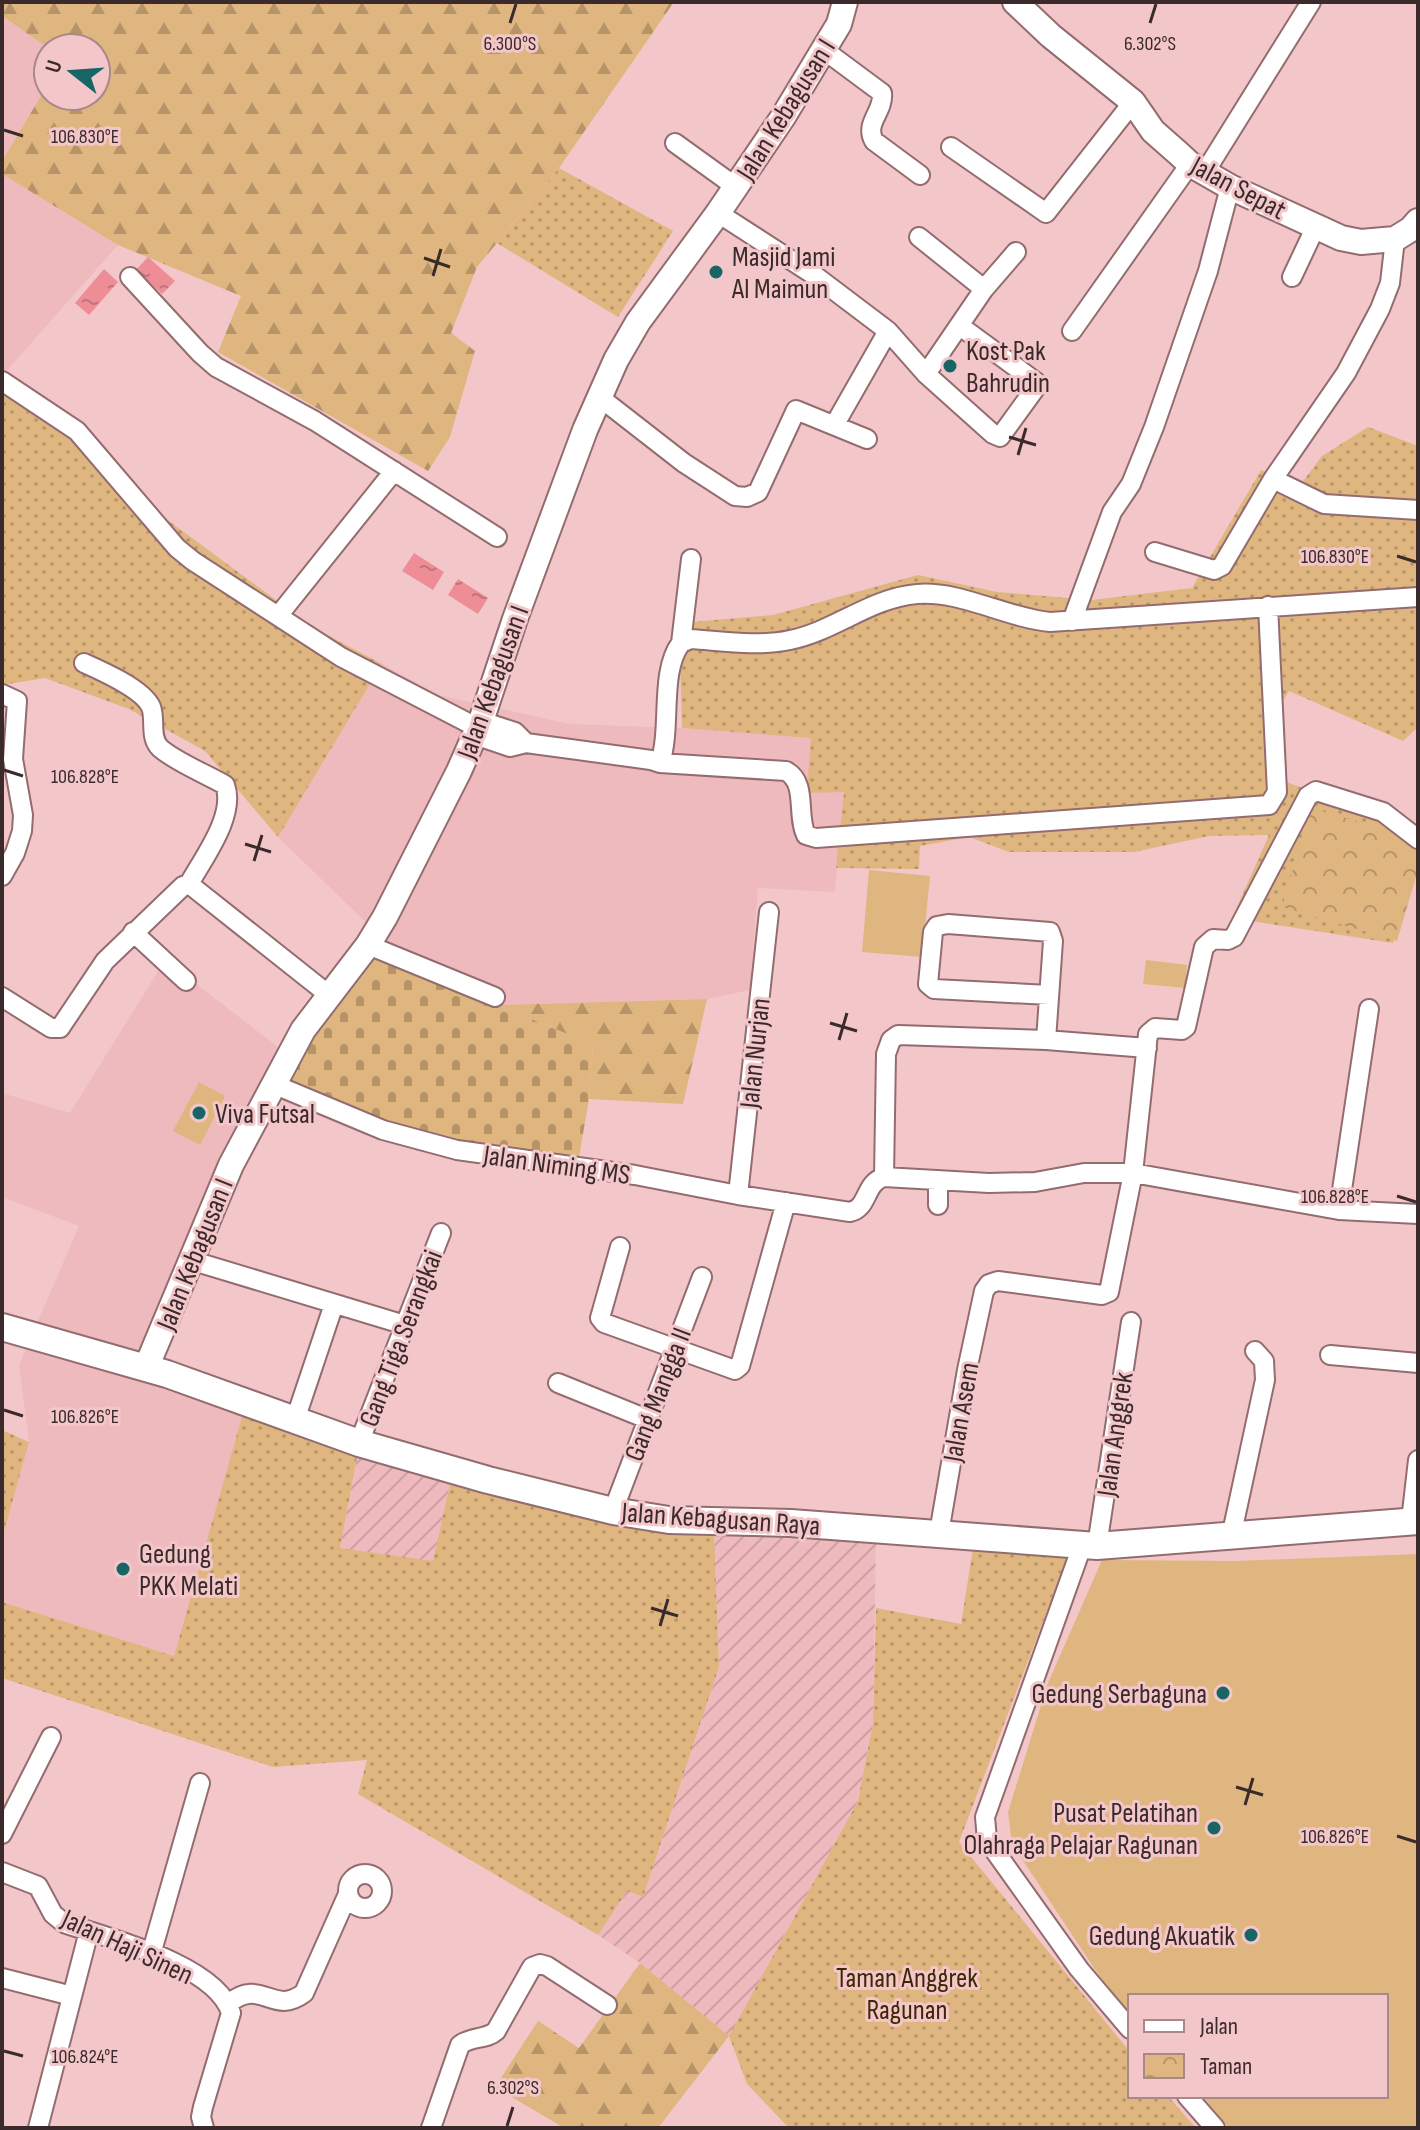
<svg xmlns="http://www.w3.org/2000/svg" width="1420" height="2130" viewBox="0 0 1420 2130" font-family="'Sofia Sans Condensed',sans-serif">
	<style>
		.built { fill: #eebabd }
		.industrial { fill: url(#industrial-furrows) }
		.grass { fill: url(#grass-dots) }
		.forest { fill: url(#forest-firs) }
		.cemetery { fill: url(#cemetery-stones) }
		.park { fill: url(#park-crowns) }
		.pitch { fill: #dfb67f }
		.water { fill: url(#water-ripples) }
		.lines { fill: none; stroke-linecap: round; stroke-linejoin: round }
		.minor-casing { stroke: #936c6f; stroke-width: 22 }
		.tertiary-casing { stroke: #936c6f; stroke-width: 28 }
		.secondary-casing { stroke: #936c6f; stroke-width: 30 }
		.minor { stroke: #fff; stroke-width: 18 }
		.tertiary { stroke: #fff; stroke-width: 24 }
		.secondary { stroke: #fff; stroke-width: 26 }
		.ticks { fill: none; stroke: #3b2a2b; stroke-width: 3 }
		.poi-dot { fill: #176665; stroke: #f3c7c9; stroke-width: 3 }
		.labels { text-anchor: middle; stroke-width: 6; stroke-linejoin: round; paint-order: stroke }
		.street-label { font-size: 28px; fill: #3b2a2b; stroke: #f3c7c9 }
		.poi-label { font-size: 28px; fill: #3b2a2b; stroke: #f3c7c9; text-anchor: start }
		.park-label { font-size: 28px; fill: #3e2703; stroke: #f3c7c9 }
		.ticks-label { font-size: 20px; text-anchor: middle; fill: #3b2a2b; stroke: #f3c7c9; stroke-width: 6; stroke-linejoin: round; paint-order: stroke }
	</style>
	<defs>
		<pattern id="industrial-furrows" width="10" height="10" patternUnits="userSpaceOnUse" patternTransform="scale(2)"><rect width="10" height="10" fill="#eebabd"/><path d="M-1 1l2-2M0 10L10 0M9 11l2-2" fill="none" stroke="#cda0a3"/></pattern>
		<pattern id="grass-dots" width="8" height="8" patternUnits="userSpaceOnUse" patternTransform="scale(2)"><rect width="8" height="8" fill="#dfb67f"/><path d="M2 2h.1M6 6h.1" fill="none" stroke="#b69468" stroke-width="1.8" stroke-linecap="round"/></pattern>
		<pattern id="forest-firs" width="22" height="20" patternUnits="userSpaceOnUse" patternTransform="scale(2)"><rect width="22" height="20" fill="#dfb67f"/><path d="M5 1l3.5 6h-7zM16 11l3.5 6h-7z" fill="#b69468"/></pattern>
		<pattern id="cemetery-stones" width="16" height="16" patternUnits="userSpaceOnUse" patternTransform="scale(2)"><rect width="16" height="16" fill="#dfb67f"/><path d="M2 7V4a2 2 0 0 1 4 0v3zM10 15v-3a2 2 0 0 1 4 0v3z" fill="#b69468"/></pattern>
		<pattern id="park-crowns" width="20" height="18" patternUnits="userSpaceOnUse" patternTransform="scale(2)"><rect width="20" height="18" fill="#dfb67f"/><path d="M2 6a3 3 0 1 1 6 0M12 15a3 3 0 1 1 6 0" fill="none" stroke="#b69468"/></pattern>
		<pattern id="water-ripples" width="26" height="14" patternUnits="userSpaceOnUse" patternTransform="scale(2)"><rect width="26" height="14" fill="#ee8d96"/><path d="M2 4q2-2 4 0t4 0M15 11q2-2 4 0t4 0" fill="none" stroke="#c2737b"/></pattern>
	</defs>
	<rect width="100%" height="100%" fill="#f3c7c9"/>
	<path class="built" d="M2 16 48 48V84L2 161Z
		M2 174 118 245 2 376Z
		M382 664 439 695 570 724 682 728 812 737 844 791 835 892 758 888 750 990 707 999 498 1005 382 938 278 837Z
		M165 960 295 1060 207 1211 147 1376 243 1413 174 1656 2 1602V1539L29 1442 19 1365 79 1226 2 1197V1093L70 1113Z"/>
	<path class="industrial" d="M359 1447 451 1479 433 1562 340 1548Z
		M714 1532 876 1538 873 1723 858 1801 729 2036 640 1963 598 1935 627 1891 643 1897 719 1667Z"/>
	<path class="grass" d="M559 168 673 231 618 317 497 243Z
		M2 383 60 408 150 507 314 628 382 664 278 837 205 751 129 709 45 678 2 685Z
		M1368 427 1418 446V727L1403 741 1289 691 1276 712 1281 780 1418 831 1393 943 1232 918 1269 835 1209 836 1134 852H1009L969 837 920 846 919 869 836 868 844 792 807 793 811 738 682 728 679 623 773 615 918 575 997 592 1092 600 1192 588 1261 470 1298 488 1322 456Z
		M243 1413 359 1447 340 1548 433 1561 451 1479 714 1532 719 1667 643 1897 627 1891 598 1935 358 1794 367 1760 273 1767 2 1678V1602L174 1656Z
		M2 1430 29 1442 2 1539Z
		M973 1548 1068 1556 959 1842 1130 2052V2096H1168L1196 2128H789L747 2084 729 2036 858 1801 873 1723 876 1608 961 1624Z"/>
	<path class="forest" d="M2 2H674L559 168 477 267 451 333 475 351 450 437 428 471 218 352 241 296 118 245 2 174V161L48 84V96H96V48H48L2 16Z
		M707 999 683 1104 589 1099 593 1045 498 1005Z
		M640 1963 729 2036 658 2128H564L495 2087 538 2021 579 2048Z"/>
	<path class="cemetery" d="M382 938 498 1005 593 1045 589 1099 578 1163 470 1148 276 1097 321 1007Z"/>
	<path class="park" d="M1311 808 1418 839V870L1397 941 1282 907Z"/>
	<path class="pitch" d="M869 870 930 876 922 957 862 952Z
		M1146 960 1187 965 1185 988 1143 984Z
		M199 1082 225 1096 200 1145 173 1131Z
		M1418 1554V2128H1229L1199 2096H1386V1996H1130V2015L1100 1977 1012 1844 1008 1812 1048 1683 1102 1560 1235 1561Z"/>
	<path class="water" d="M148 257 175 281 162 294 136 270Z
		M104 269 118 282 89 315 75 303Z
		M414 553 444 572 433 590 402 571Z
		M458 579 488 598 478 614 448 595Z"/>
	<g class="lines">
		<g class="minor-casing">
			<path id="minor" d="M824 50 882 93C884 112 864 123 874 141L920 175
				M675 143 736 187
				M951 147 1046 213 1133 102
				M1205 172 1311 2
				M718 213 814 275 888 331 926 374 993 434 1000 437 1037 386 1036 382 960 326
				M919 237 984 289
				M130 277 200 353 216 367 315 421 497 537
				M1292 277 1316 226
				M1072 331 1190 164
				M926 374 984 289 1016 252
				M2 381 77 431 177 548 193 561 341 657 478 728
				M598 396 684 463 735 496 747 497 758 492 796 410 867 439
				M835 424 888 331
				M1273 479 1324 504 1418 510
				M1155 552 1214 570 1222 566 1273 479 1346 373 1380 309 1390 283 1395 239
				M278 616 394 471
				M1072 621 1112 512 1131 484 1154 427 1208 271 1230 187
				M681 643 691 559
				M84 663C102 671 143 689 151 707 156 719 149 737 160 748 176 762 206 774 225 785 236 815 204 857 189 884
				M2 694 17 701 13 759 23 815 22 831 15 853 2 876
				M481 721 515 732 526 743
				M475 735 510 747 526 743 651 760 660 763C672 727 659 672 681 643L691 639C722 641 758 647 790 640 835 631 870 598 917 594 959 590 1007 618 1050 622L1418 597
				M660 763 786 771C808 783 796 815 806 835L816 838 1269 805 1277 792 1268 606
				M133 932 186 981
				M368 945 495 997
				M2 997 51 1028H60L105 961 183 886 189 884 329 995
				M1046 1040 1147 1048
				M273 1084 383 1130 457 1150 635 1175 738 1195 850 1212C869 1208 864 1183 884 1177L989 1183 1035 1182 1084 1173H1133L1339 1210 1418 1214
				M884 1177 886 1054 891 1040 898 1035 1046 1040 1053 941 1050 932 948 924 937 926 933 932 928 984 934 989 1049 995
				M938 1180V1205
				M738 1195 769 912
				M1339 1210 1369 1009
				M620 1247 600 1318 604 1323 735 1370 740 1366 786 1202
				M190 1260 405 1325
				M1330 1355 1418 1363
				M558 1383 647 1419
				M295 1420 334 1304
				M359 1443 441 1233
				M613 1511 702 1277
				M1411 1521 1418 1460
				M939 1533 967 1370 984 1291 989 1284 998 1281 1102 1295 1109 1292 1133 1173 1148 1034 1155 1028 1182 1030 1186 1027 1204 947 1213 939 1228 940 1234 937 1308 796 1316 791 1383 812 1418 839
				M1231 1537 1265 1380 1264 1361 1255 1351
				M1082 1546 985 1817 987 1840 1079 1969 1130 2029
				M1097 1546 1131 1322
				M2 1834 51 1737
				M2 1872 38 1886 53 1914 64 1923C107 1938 216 1964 231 2013L203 2107 201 2117 204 2128
				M348 1891a17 17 0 1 1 34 0a17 17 0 1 1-34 0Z
				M152 1951 200 1783
				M2 1978 72 1996
				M228 2004C262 1976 272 2017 304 1993L348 1894
				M1187 2096 1215 2128
				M38 2128 89 1931
				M431 2128 460 2045C471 2036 486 2040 496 2031L532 1967 540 1964 547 1966 607 2005"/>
		</g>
		<g class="tertiary-casing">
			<path id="tertiary" d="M1015 2 1051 36 1133 102 1153 131 1178 153 1190 164 1230 187 1341 238 1361 242 1395 239 1411 229 1418 221
				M146 1368 231 1165 303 1030 368 945 385 917 459 771 481 721 515 619 585 430 616 360 638 322 718 213 783 117 839 24 845 2"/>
		</g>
		<g class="secondary-casing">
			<path id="secondary" d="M2 1327 167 1374 359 1443 488 1480 613 1511 669 1520 791 1523 1097 1546 1418 1521"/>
		</g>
		<use href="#minor" class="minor"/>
		<use href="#tertiary" class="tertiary"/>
		<use href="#secondary" class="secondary"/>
	</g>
	<path class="ticks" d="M510 23 516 4M1150 23 1156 4M4 130 23 136M424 258 450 267M433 276 441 249M1009 437 1036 445M1018 455 1026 428M1397 556 1416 562M4 770 23 776M245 844 271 852M254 861 262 835M830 1023 857 1031M839 1040 847 1013M1397 1196 1416 1202M4 1410 23 1416M651 1608 678 1616M660 1626 668 1599M1236 1787 1263 1795M1245 1805 1253 1778M1397 1836 1416 1842M4 2051 23 2056M507 2126 513 2107"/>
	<g class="poi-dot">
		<circle cx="716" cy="272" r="8"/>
		<circle cx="950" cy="366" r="8"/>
		<circle cx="199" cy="1113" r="8"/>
		<circle cx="123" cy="1569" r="8"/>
		<circle cx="1223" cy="1693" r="8"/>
		<circle cx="1214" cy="1828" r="8"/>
		<circle cx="1251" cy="1935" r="8"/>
	</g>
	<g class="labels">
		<g class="street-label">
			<text transform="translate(785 109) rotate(-58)" y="10">Jalan Kebagusan I</text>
			<text transform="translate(1239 187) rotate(28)" y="10">Jalan Sepat</text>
			<text transform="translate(492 682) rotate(-70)" y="10">Jalan Kebagusan I</text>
			<text transform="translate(754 1053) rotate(-84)" y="10">Jalan Nurjan</text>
			<text transform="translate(557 1164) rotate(8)" y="10">Jalan Niming MS</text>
			<text transform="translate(194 1254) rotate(-68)" y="10">Jalan Kebagusan I</text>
			<text transform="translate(400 1338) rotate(-69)" y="10">Gang Tiga Serangkai</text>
			<text transform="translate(657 1394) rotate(-69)" y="10">Gang Mangga II</text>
			<text transform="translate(960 1412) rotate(-80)" y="10">Jalan Asem</text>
			<text transform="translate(1114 1434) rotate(-82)" y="10">Jalan Anggrek</text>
			<text transform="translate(721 1518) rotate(4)" y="10">Jalan Kebagusan Raya</text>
			<text transform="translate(128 1946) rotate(25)" y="10">Jalan Haji Sinen</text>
		</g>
		<g class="poi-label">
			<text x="732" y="266">Masjid Jami<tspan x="732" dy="32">Al Maimun</tspan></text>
			<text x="966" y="360">Kost Pak<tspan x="966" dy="32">Bahrudin</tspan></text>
			<text x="215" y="1123">Viva Futsal</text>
			<text x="139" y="1563">Gedung<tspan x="139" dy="32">PKK Melati</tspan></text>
			<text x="1207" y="1703" text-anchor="end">Gedung Serbaguna</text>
			<text x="1198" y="1822" text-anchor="end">Pusat Pelatihan<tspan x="1198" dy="32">Olahraga Pelajar Ragunan</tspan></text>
			<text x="1235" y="1945" text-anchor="end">Gedung Akuatik</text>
		</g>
		<g class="park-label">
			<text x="907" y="1987">Taman Anggrek<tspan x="907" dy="32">Ragunan</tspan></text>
		</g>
	</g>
	<g class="ticks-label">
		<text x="510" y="50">6.300°S</text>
		<text x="1150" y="50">6.302°S</text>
		<text x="85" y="143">106.830°E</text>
		<text x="1335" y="563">106.830°E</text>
		<text x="85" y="783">106.828°E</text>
		<text x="1335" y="1203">106.828°E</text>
		<text x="85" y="1423">106.826°E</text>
		<text x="1335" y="1843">106.826°E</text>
		<text x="85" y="2063">106.824°E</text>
		<text x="513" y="2094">6.302°S</text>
	</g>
	<rect width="1420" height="2130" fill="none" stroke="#3b2a2b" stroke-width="8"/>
	<rect x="1128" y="1994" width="260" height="104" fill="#f3c7c9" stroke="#a9888a" stroke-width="2"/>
	<rect x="1144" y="2020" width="40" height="12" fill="#ffffff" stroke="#a9888a" stroke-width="2"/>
	<text x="1200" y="2034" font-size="24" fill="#3b2a2b">Jalan</text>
	<rect x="1144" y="2054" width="40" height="24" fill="url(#park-crowns)" stroke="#a9888a" stroke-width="2"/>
	<text x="1200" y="2074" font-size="24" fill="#3b2a2b">Taman</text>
	<g transform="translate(72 72) rotate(287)"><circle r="38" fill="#f3c7c9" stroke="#a9888a" stroke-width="2"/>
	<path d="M0-6L14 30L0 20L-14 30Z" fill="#176665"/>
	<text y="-12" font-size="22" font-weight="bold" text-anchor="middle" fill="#3b2a2b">U</text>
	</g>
</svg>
